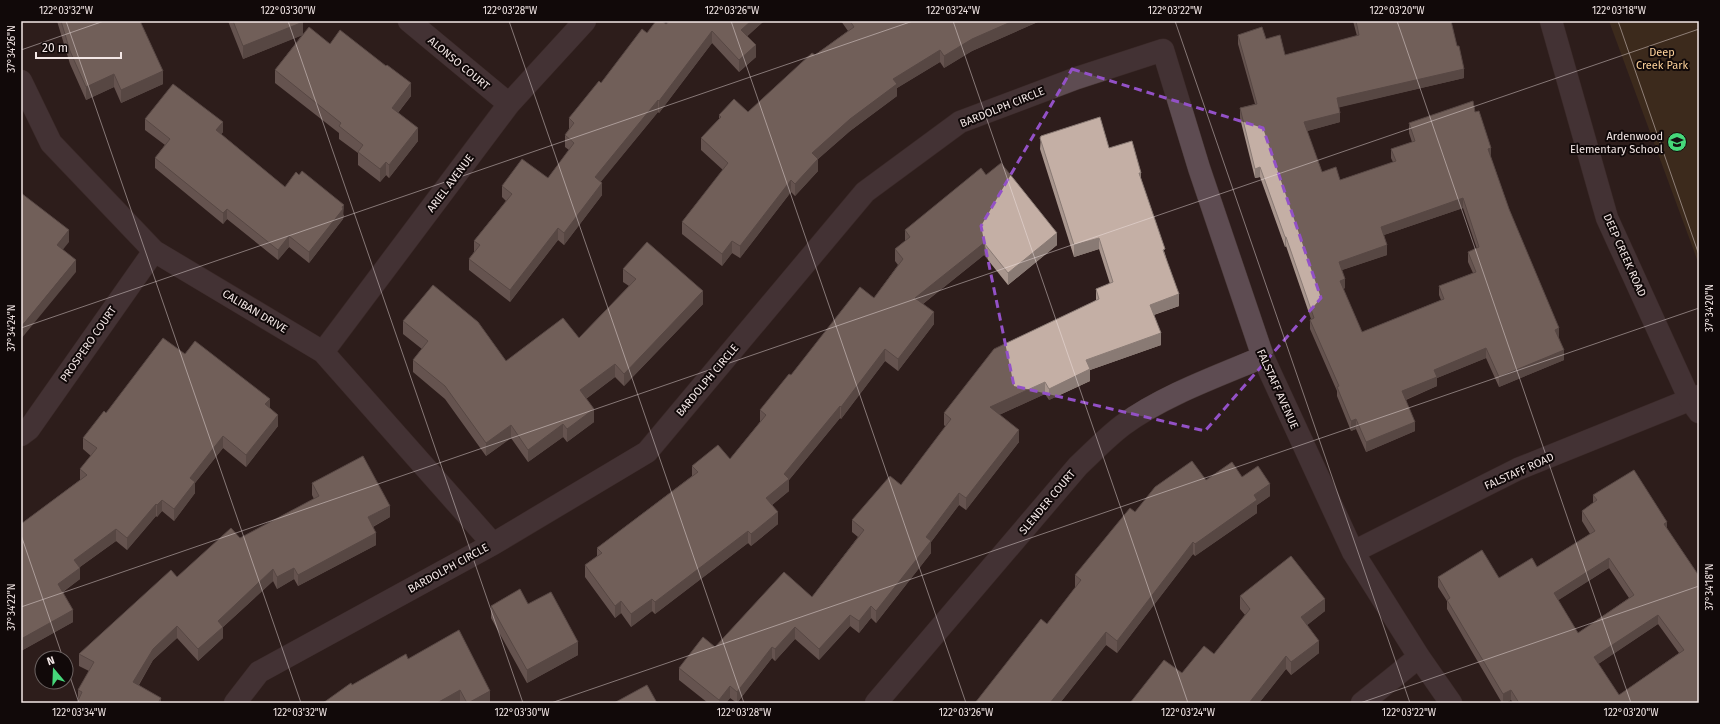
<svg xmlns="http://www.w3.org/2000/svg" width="1720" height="724" viewBox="0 0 1720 724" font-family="'Fira Sans',sans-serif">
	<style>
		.green { fill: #4e3a1e }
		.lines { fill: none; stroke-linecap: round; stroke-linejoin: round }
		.minor-casing { stroke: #4a3938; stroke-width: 23 }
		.tertiary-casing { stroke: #4a3938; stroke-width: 23 }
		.minor { stroke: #5e4c52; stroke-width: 22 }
		.tertiary { stroke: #5e4c52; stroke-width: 22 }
		.wall { fill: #a9968e; fill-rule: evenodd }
		.shaded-wall { fill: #897a74 }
		.building { fill: #c4afa5; stroke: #897a74; fill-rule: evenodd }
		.marked { fill: none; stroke: #9351c7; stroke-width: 3; stroke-dasharray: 8 5; stroke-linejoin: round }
		.ticks { fill: none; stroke: #f3e7e6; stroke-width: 1; stroke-opacity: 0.45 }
		.labels { text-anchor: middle; stroke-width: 4; stroke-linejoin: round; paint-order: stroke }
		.park-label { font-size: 11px; fill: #fed29a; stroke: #110909 }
		.street-label { font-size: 11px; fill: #f3e7e6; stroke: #110909 }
		.poi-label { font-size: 11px; fill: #f3e7e6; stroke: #110909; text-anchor: end }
		.neatline { fill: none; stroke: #f3e7e6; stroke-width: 1.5 }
		.ticks-label { font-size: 10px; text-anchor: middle; fill: #f3e7e6 }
	</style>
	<rect width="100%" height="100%" fill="#2e1d1c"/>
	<path class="green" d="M1609 21H1699V265L1694 251Z"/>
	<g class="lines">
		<g class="minor-casing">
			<path id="minor" d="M409 21 509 104
				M21 81 51 143 154 251 323 352 493 544
				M323 352 509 104 585 21
				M21 435 29 429 154 251
				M1353 552 1518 469 1699 396
				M235 703 259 672 493 544 647 452 865 192 960 122 1077 78 1163 50 1199 168 1263 357 1353 552 1419 657 1451 703
				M876 703 1078 466C1093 452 1107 437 1123 425 1162 396 1218 376 1263 357
				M1362 703 1419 657"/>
		</g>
		<g class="tertiary-casing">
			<path id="tertiary" d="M1551 21 1607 218 1690 400 1699 412"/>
		</g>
		<use href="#minor" class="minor"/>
		<use href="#tertiary" class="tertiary"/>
	</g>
	<path class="wall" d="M57 21H140L163 84 121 103 114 87 86 100 70 64Z
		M228 21H302L303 34 330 44 411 96 398 113 418 141 389 178 386 175 380 182 358 165V153L339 139V133L275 83V70L302 35 243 59Z
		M670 21H764L747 36 756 57 739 72 712 43 659 113 658 112 601 181 602 195 564 245 558 240 510 302 469 270V259L474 252V241L506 201 502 197V186L548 178 569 150 565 147V135L569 129V118L647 33 666 24Z
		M841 21H887L888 22 889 21H1040L972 51 944 68 940 62 897 88V96L850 131 818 159V171L795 196 791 192 740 258 732 253 722 266 682 234V222L723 170 701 150V138L719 119V115L748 112 815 55 848 31Z
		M1353 21H1451L1464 78 1339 107 1340 122 1307 131 1322 172 1340 180 1393 162 1391 158V149L1412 142 1409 133V123L1475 112 1509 209 1559 338 1564 360 1499 387 1486 358 1437 378V386L1406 400 1415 431 1366 452 1356 429 1351 431 1337 396V391L1310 329V320L1311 319 1286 246 1285 247 1260 177 1255 178 1240 118V108L1255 104 1238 44V35L1266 39 1285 55 1357 36ZM1463 208 1477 249 1468 252V262L1473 273 1439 286V295L1441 300 1362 332 1343 289 1345 288 1342 270 1387 255 1384 235Z
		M145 119 223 132 221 134 285 187 344 215 343 219 309 263 289 247 278 260 227 219 223 224 155 168V158L165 145 145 130Z
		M1041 136 1109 148 1141 180 1165 254 1179 306 1154 315 1161 345 1090 370V381L1049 400 1045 394 999 415 1019 442 966 510 959 505 931 542V553L876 623 871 618 859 633 850 626 819 660 795 639 775 661 772 658 737 703 730 698 726 703H708L679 680V668L715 647 812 597 858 537 852 532V520L901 485 946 427 944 425V413L1096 300V289L1110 284 1099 249 1074 257 1040 149Z
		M986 175 1057 245 1008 285 984 255 923 304 934 324 898 371 885 361 841 419 840 418 789 480V491L772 505 778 524 751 546 748 543 655 614 652 611 631 627 621 613 615 618 585 577V565L597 556V548L692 476V466L730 459 760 422V410L791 375 874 298 898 265 895 261V249L905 241V230Z
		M623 269 703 304 624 386 615 377 586 399 594 422 567 442 563 437 528 462 511 438 486 456 445 399 413 372V360L422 349 403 334V321L506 361 579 338 629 286 623 282Z
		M185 354 270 408 278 426 246 467 223 448 195 483V493L174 521 162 511 157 517 156 516 127 550 116 541 80 567V579L63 592 73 622 21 651V524L80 480V469L91 456 83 449V438L106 413Z
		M1242 477 1270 496 1257 505V513L1195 556 1193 554 1117 653 1106 645 1060 703H975L1047 624 1075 588V575L1135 512 1206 480Z
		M312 483 390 517 373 527 376 545 298 586 294 579 277 589 273 581 223 627V638L198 661 177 638 153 660 139 685 161 703 78 702V690L89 671 79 666V654L177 577 240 538 314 499 312 495Z
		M1593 495 1667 528 1699 703H1513L1511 700 1505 703H1502L1447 609V601L1438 587V577L1499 578 1537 567 1590 534 1582 521V511L1593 503ZM1609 568 1629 598 1578 633 1558 600ZM1658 624 1679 653 1619 695 1598 664Z
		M1240 596 1325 611 1307 625 1319 653 1291 675 1286 669 1259 703H1130L1182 673 1214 654 1245 615 1240 609Z
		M528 604 578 655 527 683 491 618V606Z
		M408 659 490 703H461L460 702 352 685Z"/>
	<path class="shaded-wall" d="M751 21H764L741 42V30Z
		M1013 21H1040L972 51 944 68V56L972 39Z
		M303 22V35L243 59V46Z
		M712 31V43L659 113V101Z
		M756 45V57L739 72V60Z
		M940 50V62L897 88V96L850 131 818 159V171L795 196V184L812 153 893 79Z
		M1464 69V78L1337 108V98Z
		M163 71V84L121 103V90Z
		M114 74V87L86 100V87Z
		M411 83V96L392 120V108Z
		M658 100V112L595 189V177Z
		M1340 113V122L1304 132V122Z
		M223 122V132L216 141V130Z
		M418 128V141L389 178V165Z
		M1491 148V157L1488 149Z
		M386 162V175L380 182V169Z
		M1260 167V177L1255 178V169Z
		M1139 173H1141V184Z
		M791 180V192L740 258V246Z
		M602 183V195L564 245V233Z
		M1463 198V208L1381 236V227Z
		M344 205 343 219 309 263V252Z
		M227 209V219L223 224V213Z
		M558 228V240L510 302V290Z
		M69 230V242L57 257V245Z
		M1057 233V245L1008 285V273Z
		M289 236V247L278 260V250Z
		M1285 237H1286V246L1285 247Z
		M1099 238V249L1074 257V245Z
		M732 241V253L722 266V254Z
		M984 243V255L915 310V298Z
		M1387 245V255L1339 271V262Z
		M76 260V272L21 339V327Z
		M1345 279V288L1340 290V281Z
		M703 291V304L624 386V374Z
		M1179 294V306L1150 316V305Z
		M934 312V324L898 371V359Z
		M1559 328V338L1555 330Z
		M1161 333V345L1090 370V381L1049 400V389L1086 360Z
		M1486 348V358L1437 378V386L1402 401V391L1434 370Z
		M885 349V361L841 419V407Z
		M1564 350V360L1499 387V377Z
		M615 364V377L580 403V390Z
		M1045 382V394L990 419V407Z
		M270 399V411L265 404Z
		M840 406V418L789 480V491L766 510V498L784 474Z
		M594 409V422L567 442V429Z
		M278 415V426L246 467V455Z
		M1356 419V429L1351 431V421Z
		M1415 422V431L1366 452V442Z
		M563 424V437L528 462V450Z
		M511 425V438L486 456V443Z
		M1019 430V442L966 510V498Z
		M223 436V448L195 483V493L174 521V509L190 478Z
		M1270 484V496L1257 505V513L1195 556V544L1254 495Z
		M959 493V505L931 542V553L876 623V611L926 537Z
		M162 500V511L157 517V505Z
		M156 504V516L127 550V538Z
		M390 506V517L368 529V517Z
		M778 512V524L751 546V534Z
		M1667 522V532L1664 524Z
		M116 529V541L74 571V560Z
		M748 531V543L655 614V602Z
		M376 533V545L298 586V575Z
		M1193 542V554L1117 653V641Z
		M1609 558V568L1554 603V593Z
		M80 568V579L58 595V584Z
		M294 568V579L277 589V577Z
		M273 569V581L223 627V638L198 661V649L218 621Z
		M652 599V611L631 627V614Z
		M1325 599V611L1301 630V617Z
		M621 601V613L615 618V606Z
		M871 606V618L859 633V621Z
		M73 610V622L21 651V639Z
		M850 615V626L819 660V649Z
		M1658 615V624L1594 667V657Z
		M177 626V638L153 660 133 694V682L153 649Z
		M795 627V639L775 661V649Z
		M1106 632V645L1060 703H1050Z
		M1319 641V653L1291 675V662Z
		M578 642V655L527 683V670Z
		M772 647V658L737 703V692Z
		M1286 656V669L1259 703H1249Z
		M730 686V698L726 703H719V700Z
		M460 690V702L458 703H437Z
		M1511 690V700L1505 703H1503V694Z
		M490 691V703H468Z
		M161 698V703H158Z"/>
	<path class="building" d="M61 21H140L163 71 121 90 114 74 86 87 70 51Z
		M233 21H302L303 22 243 46Z
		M656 21H662L666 24 670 21H751L741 30 756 45 739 60 712 31 659 101 658 100 595 177 602 183 564 233 558 228 510 290 469 259 480 245 474 241 512 194 502 186 522 159 548 178 574 143 565 135 574 123 569 118 599 81 601 83 642 29 647 33Z
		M850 21H887L888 22 889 21H1013L972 39 944 56 940 50 893 79 897 84 850 119 812 153 818 159 795 184 791 180 740 246 732 241 722 254 682 222 728 163 701 138 721 117 719 115 734 99 748 112 812 53 815 55 854 27Z
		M1356 21H1451L1457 46H1459L1464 69 1337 98 1340 113 1304 122 1322 172 1336 167 1340 180 1396 161 1391 149 1415 141 1409 123 1473 101 1475 112 1479 111 1491 148 1488 149 1509 209 1559 328 1555 330 1564 350 1499 377 1486 348 1434 370 1437 377 1402 391 1415 422 1366 442 1356 419 1351 421 1337 387 1339 386 1310 320 1314 318 1286 237H1285L1260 167 1255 169 1240 108 1257 104 1238 35 1262 27 1266 39 1280 35 1285 55 1359 35ZM1463 198 1479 247 1468 252 1476 272 1439 286 1444 299 1362 332 1340 281 1345 279 1339 262 1387 245 1381 227Z
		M309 27 330 44 340 30 386 66 387 65 411 83 392 108 418 128 389 165 386 162 380 169 358 152 363 145 339 126 341 123 275 70Z
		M173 84 223 122 216 130 285 187 296 172 299 175 302 171 344 205 342 207 343 209 309 252 289 236 278 250 227 209 223 213 155 158 170 139 145 119Z
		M1100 117 1109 148 1132 141 1141 173H1139L1165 249 1163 250 1179 294 1150 305 1161 333 1086 360 1090 369 1049 389 1045 382 990 407 1019 430 966 498 959 493 926 537 931 541 876 611 871 606 859 621 850 615 819 649 795 627 775 649 772 647 737 692 730 686 719 700 679 668 703 637 715 647 784 572 812 597 864 530 852 520 890 476 901 485 951 419 944 413 994 349 1099 299 1096 289 1113 282 1099 238 1074 245 1040 138 1041 136Z
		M1001 163 1057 233 1008 273 984 243 915 298 934 312 898 359 885 349 841 407 840 406 784 474 789 479 766 498 778 512 751 534 748 531 655 602 652 599 631 614 621 601 615 606 585 565 602 553 597 548 698 472 692 466 718 445 730 459 766 415 760 410 789 374 791 375 860 287 874 298 903 259 895 249 910 237 905 230 981 168 986 175Z
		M21 193 69 230 57 245 76 260 21 327Z
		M647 242 703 291 624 374 615 364 580 390 594 409 567 429 563 424 528 450 511 425 486 443 445 386 413 360 428 341 403 321 433 285 478 322 506 361 563 318 579 338 636 279 623 269Z
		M163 338 185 354 195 341 270 399 265 404 278 415 246 455 223 436 190 478 195 482 174 509 162 500 157 505 156 504 127 538 116 529 74 560 80 568 58 584 73 610 21 639V524L87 475 80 469 97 448 83 438 104 411 106 413Z
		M363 456 390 506 368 517 376 533 298 575 294 568 277 577 273 569 218 621 223 627 198 649 177 626 153 649 133 682 161 698 158 703H77L82 692 78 690 94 662 79 654 171 570 177 577 231 528 240 538 319 496 312 483Z
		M1192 461 1206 480 1232 462 1242 477 1258 466 1270 484 1254 495 1257 500 1195 544 1193 542 1117 641 1106 632 1050 703H975L1041 619 1047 624 1081 580 1075 575 1130 508 1135 512 1155 487Z
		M1634 470 1667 522 1664 524 1699 576V703H1519L1511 690 1503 694 1447 600 1450 598 1438 577 1482 550 1499 578 1532 558 1537 567 1595 531 1582 511 1597 500 1593 495ZM1609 558 1634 595 1578 633 1554 593ZM1658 615 1684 650 1619 695 1594 657Z
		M1291 556 1325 599 1301 617 1319 641 1291 662 1286 656 1249 703H1130L1164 660 1182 673 1204 646 1214 654 1250 609 1240 596Z
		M520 589 528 604 551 592 578 642 527 670 491 606Z
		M459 630 490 691 468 703H467L460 690 437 703H323L351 683 352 685 406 654 408 659Z
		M647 685 657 703H614Z"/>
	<path d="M0 0H1720V724H0ZM1072 69 1263 128 1321 298 1205 431 1014 386 981 226Z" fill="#2e1d1c" fill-opacity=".55" fill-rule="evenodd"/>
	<path class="marked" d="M1072 69 1263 128 1321 298 1205 431 1014 386 981 226Z"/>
	<path class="ticks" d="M66 21 301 703M288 21 523 703M509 21 744 703M731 21 966 703M953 21 1188 703M1175 21 1410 703M1397 21 1631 703M1618 21 1699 255M21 50 104 21M21 328 913 21M21 535 63 658M21 607 1699 29M66 665 79 703M551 703 1699 308M1360 703 1699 586"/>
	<defs>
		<g id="school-disc" transform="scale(1)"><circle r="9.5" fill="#46d77a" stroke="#110909"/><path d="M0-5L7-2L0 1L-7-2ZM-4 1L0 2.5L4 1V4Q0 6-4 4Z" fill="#111"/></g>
	</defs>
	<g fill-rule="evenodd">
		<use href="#school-disc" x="1677" y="142"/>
	</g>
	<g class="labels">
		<g class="park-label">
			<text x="1662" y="56">Deep<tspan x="1662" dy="13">Creek Park</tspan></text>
		</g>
		<g class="street-label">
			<text transform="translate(459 63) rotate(40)" y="4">ALONSO COURT</text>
			<text transform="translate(1002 107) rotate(-22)" y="4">BARDOLPH CIRCLE</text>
			<text transform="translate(450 183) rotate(-53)" y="4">ARIEL AVENUE</text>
			<text transform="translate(1625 255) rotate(66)" y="4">DEEP CREEK ROAD</text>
			<text transform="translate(255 311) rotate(31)" y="4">CALIBAN DRIVE</text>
			<text transform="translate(88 344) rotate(-55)" y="4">PROSPERO COURT</text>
			<text transform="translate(707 380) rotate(-50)" y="4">BARDOLPH CIRCLE</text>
			<text transform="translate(1278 389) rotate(66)" y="4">FALSTAFF AVENUE</text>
			<text transform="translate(1519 471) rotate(-24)" y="4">FALSTAFF ROAD</text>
			<text transform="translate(1047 502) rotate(-50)" y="4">SLENDER COURT</text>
			<text transform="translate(448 568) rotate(-29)" y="4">BARDOLPH CIRCLE</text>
		</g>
		<g class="poi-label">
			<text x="1663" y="140">Ardenwood<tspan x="1663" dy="13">Elementary School</tspan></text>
		</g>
	</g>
	<rect width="1720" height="724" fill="none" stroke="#110909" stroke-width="44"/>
	<g transform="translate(54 670) rotate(341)"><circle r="19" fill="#110909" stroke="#6b6261"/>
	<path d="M0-3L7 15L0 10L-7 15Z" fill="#46d77a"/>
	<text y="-6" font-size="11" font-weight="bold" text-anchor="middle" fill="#f3e7e6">N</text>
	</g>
	<path d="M36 52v6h85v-6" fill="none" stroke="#f3e7e6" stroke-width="2"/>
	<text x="42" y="52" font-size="12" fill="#f3e7e6" stroke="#110909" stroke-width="3" paint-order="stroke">20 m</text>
	<rect x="22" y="22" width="1676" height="680" class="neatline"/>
	<g class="ticks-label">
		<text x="66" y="14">122°03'32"W</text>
		<text x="288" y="14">122°03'30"W</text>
		<text x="510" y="14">122°03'28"W</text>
		<text x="732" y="14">122°03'26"W</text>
		<text x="953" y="14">122°03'24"W</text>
		<text x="1175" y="14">122°03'22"W</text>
		<text x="1397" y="14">122°03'20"W</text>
		<text x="1619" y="14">122°03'18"W</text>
		<text transform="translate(11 49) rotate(-90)" y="4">37°34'26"N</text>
		<text transform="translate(1709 308) rotate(-90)" y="4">37°34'20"N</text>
		<text transform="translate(11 328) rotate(-90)" y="4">37°34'24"N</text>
		<text transform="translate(1709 587) rotate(-90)" y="4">37°34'18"N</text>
		<text transform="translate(11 607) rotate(-90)" y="4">37°34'22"N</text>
		<text x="79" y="716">122°03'34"W</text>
		<text x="300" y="716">122°03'32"W</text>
		<text x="522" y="716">122°03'30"W</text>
		<text x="744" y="716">122°03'28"W</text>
		<text x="966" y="716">122°03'26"W</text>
		<text x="1188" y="716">122°03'24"W</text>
		<text x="1409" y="716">122°03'22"W</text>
		<text x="1631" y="716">122°03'20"W</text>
	</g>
</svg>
